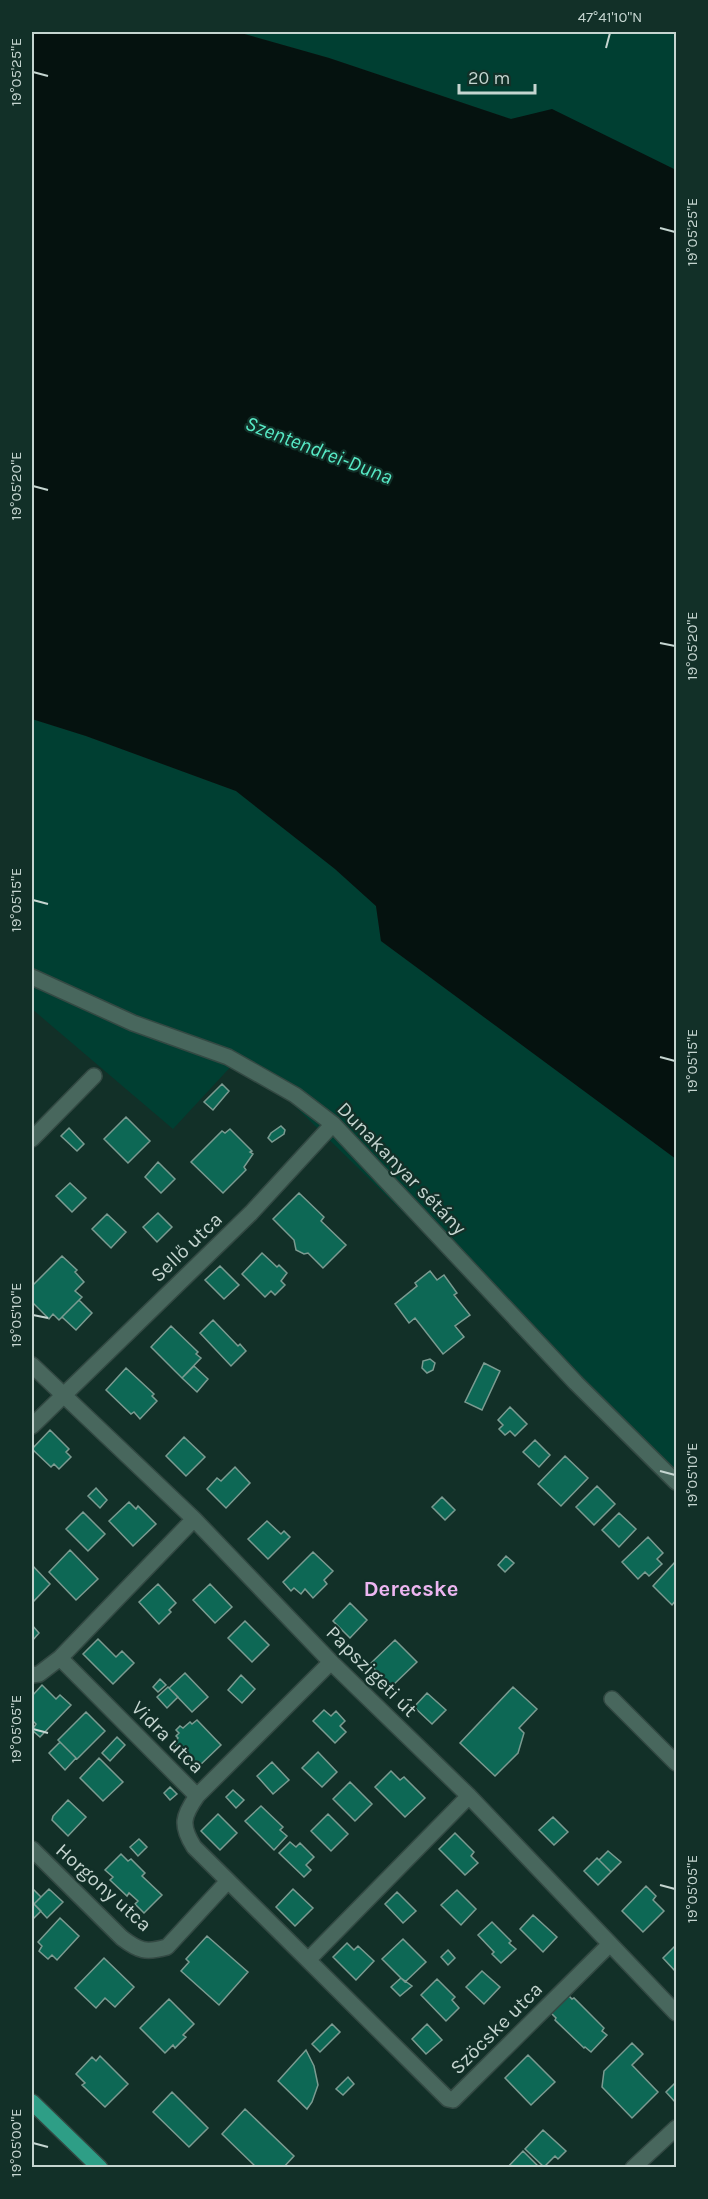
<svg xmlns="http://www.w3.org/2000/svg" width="708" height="2199" viewBox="0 0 708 2199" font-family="Karla,sans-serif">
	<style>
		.green { fill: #003f32 }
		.water { fill: #05120f }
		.building { fill: #0d6855; stroke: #7b9b91; stroke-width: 1.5 }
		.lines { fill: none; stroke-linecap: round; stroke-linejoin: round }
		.minor-casing { stroke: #334943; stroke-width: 18 }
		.major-casing { stroke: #334943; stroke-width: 18 }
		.minor { stroke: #48675d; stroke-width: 15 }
		.major { stroke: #2e9e86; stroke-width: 15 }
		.ticks { fill: none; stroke: #c5d5d0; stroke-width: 2 }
		.labels { text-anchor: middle; stroke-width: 4.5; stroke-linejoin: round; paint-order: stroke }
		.street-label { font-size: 20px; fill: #c5d5d0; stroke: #123028 }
		.water-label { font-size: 21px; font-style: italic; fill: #57eac6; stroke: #123028 }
		.quarter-label { font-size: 22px; font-weight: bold; fill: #ecb6f1; stroke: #123028 }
		.neatline { fill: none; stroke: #c5d5d0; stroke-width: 2 }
		.ticks-label { font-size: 15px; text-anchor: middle; fill: #c5d5d0 }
	</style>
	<rect width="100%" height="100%" fill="#123028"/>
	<path class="green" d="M237 32H676V170L553 110 511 119 329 58Z
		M32 719 86 736 236 791 335 869 376 906 381 941 676 1159V1479L259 1071 236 1061 173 1129 32 1009Z"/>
	<path class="water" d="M32 32H237L329 58 511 119 552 109 676 170V1159L381 941 376 906 335 869 236 791 86 736 32 719Z"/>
	<path class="building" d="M222 1084 229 1091 213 1110 204 1102Z
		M126 1117 150 1141 128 1163 104 1139Z
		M281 1126 285 1130 284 1134 272 1142 268 1138 271 1133Z
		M69 1128 84 1144 77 1151 61 1136Z
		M230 1129 252 1151 250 1152 253 1154 244 1167 246 1170 223 1193 191 1162 222 1131 225 1133Z
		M158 1162 175 1179 161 1193 145 1177Z
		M70 1183 86 1198 72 1212 56 1196Z
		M299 1193 324 1217 321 1221 346 1245 323 1268 308 1253 304 1254 296 1250 294 1240 273 1219Z
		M158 1213 172 1227 157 1242 143 1227Z
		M107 1214 126 1232 111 1248 92 1229Z
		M262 1253 277 1267 279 1265 287 1273 281 1281 285 1285 275 1295 271 1291 265 1297 242 1274Z
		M62 1256 77 1270 75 1272 84 1282 75 1291 82 1297 59 1320 53 1314 49 1319 32 1302V1286Z
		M220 1266 239 1285 224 1299 205 1280Z
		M430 1271 437 1280 444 1275 457 1293 454 1295 470 1315 455 1326 464 1337 443 1354 415 1318 409 1323 395 1304 417 1286 415 1283Z
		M79 1300 92 1313 76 1330 62 1317Z
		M213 1320 238 1346 240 1344 246 1351 231 1366 200 1333Z
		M171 1326 198 1352 196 1354 201 1358 182 1378 151 1347Z
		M430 1359 435 1363 433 1370 427 1373 422 1368 423 1361Z
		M484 1363 500 1371 482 1410 465 1402Z
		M194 1366 208 1379 197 1392 182 1378Z
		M126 1368 154 1394 152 1396 157 1401 140 1419 134 1412 131 1414 106 1390Z
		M510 1407 527 1424 515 1436 510 1431 505 1435 499 1429 503 1425 498 1420Z
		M50 1430 69 1449 66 1452 71 1457 59 1469 54 1464 51 1467 32 1449Z
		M184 1437 205 1457 186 1476 166 1456Z
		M535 1440 550 1455 539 1467 523 1452Z
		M565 1456 588 1478 561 1506 538 1484Z
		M235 1467 250 1483 226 1508 207 1489 217 1478 221 1481Z
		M597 1486 615 1504 594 1525 576 1507Z
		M96 1488 107 1500 100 1508 88 1496Z
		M442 1497 455 1510 445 1520 432 1507Z
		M129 1502 136 1509 138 1506 156 1524 133 1546 109 1521Z
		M83 1512 105 1534 88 1551 66 1529Z
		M619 1513 636 1529 619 1547 602 1530Z
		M267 1521 281 1534 284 1531 290 1537 268 1559 248 1539Z
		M648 1537 663 1553 657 1559 662 1564 649 1576 645 1572 638 1579 622 1562Z
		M70 1550 98 1579 76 1600 49 1572Z
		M313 1552 333 1571 324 1580 327 1584 313 1598 305 1589 301 1594 294 1588 291 1591 283 1582Z
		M506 1556 514 1563 505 1572 498 1565Z
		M676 1561V1600L672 1605 653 1586Z
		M32 1565 50 1584 32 1603Z
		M158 1584 176 1603 169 1610 171 1612 159 1624 139 1602Z
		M210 1584 232 1607 215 1623 193 1600Z
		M350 1603 367 1620 350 1638 333 1621Z
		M245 1621 269 1645 252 1662 228 1638Z
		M32 1625 39 1633 32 1641Z
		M98 1639 116 1657 122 1651 134 1663 113 1684 83 1654Z
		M395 1640 417 1662 391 1687 370 1664Z
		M185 1673 208 1697 192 1712 169 1688Z
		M241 1675 255 1689 242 1703 228 1690Z
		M160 1679 166 1685 158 1692 153 1687Z
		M42 1685 56 1699 60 1695 71 1705 40 1737 32 1730 36 1724 32 1720V1696Z
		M168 1687 178 1697 167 1708 157 1697Z
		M513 1687 537 1709 519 1728 524 1733 518 1753 495 1776 460 1743Z
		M427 1693 446 1710 432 1724 414 1707Z
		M324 1710 331 1716 336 1711 345 1721 340 1726 346 1732 335 1743 313 1721Z
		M86 1712 105 1731 77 1759 58 1740Z
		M197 1720 221 1745 197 1768 173 1743 178 1738 176 1736 179 1733 176 1730 180 1726 183 1728 190 1722 192 1724Z
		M117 1737 125 1745 110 1761 102 1753Z
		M60 1742 76 1758 65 1770 49 1753Z
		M318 1752 337 1772 322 1787 302 1768Z
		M99 1758 123 1782 103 1801 80 1778Z
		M272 1762 289 1780 273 1794 257 1776Z
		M391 1771 400 1780 404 1777 425 1798 405 1817 375 1787Z
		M350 1782 372 1804 355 1821 333 1799Z
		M170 1787 177 1794 170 1800 164 1793Z
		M233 1790 244 1800 236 1808 226 1797Z
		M68 1800 86 1817 68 1836 52 1820 53 1816Z
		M261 1806 283 1827 280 1830 287 1836 274 1850 245 1821Z
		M218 1814 237 1833 220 1850 201 1831Z
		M328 1814 348 1834 331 1851 311 1831Z
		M553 1817 568 1832 554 1845 539 1830Z
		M455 1833 474 1852 471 1856 478 1863 465 1875 439 1849Z
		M139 1839 147 1847 138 1856 130 1847Z
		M290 1842 296 1847 300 1843 314 1857 306 1865 311 1870 304 1877 279 1853Z
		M608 1851 621 1862 611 1872 599 1860Z
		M121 1854 128 1861 131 1859 145 1873 142 1876 162 1895 144 1913 135 1904 138 1901 129 1893 127 1896 110 1880 113 1877 105 1870Z
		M597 1858 611 1872 598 1885 584 1871Z
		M646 1886 656 1896 653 1900 664 1911 643 1932 622 1911Z
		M32 1888 41 1897 34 1904 41 1911 32 1920Z
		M49 1889 63 1902 47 1918 34 1904Z
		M293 1889 313 1908 295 1926 276 1907Z
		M457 1890 476 1909 461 1925 441 1905Z
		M397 1892 416 1911 403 1923 385 1904Z
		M533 1915 557 1937 543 1952 520 1929Z
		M60 1918 79 1936 57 1960 52 1955 48 1959 39 1951 42 1946 38 1942Z
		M492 1922 511 1941 509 1943 516 1949 501 1963 492 1954 494 1952 478 1935Z
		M207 1936 248 1972 219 2005 181 1971 189 1962 186 1959Z
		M403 1939 426 1962 405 1982 382 1959Z
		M347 1943 354 1950 358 1946 374 1961 356 1980 333 1957Z
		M676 1945V1972L663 1958Z
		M448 1950 455 1958 448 1965 441 1957Z
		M104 1958 134 1987 115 2007 105 1998 96 2008 75 1988Z
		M482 1971 500 1987 484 2004 466 1987Z
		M401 1978 412 1986 400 1996 391 1987Z
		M437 1979 455 1997 452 2000 459 2008 446 2021 421 1995Z
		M566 1993 572 1999 574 1998 604 2028 602 2031 607 2035 591 2052 585 2047 584 2048 555 2020 556 2018 549 2011Z
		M169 1999 194 2024 183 2035 186 2037 175 2048 173 2045 165 2053 140 2028Z
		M332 2024 340 2032 320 2052 312 2044Z
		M427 2024 442 2040 426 2054 412 2039Z
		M632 2043 643 2054 632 2065 658 2092 632 2118 602 2087 604 2071Z
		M306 2050 314 2066 318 2085 312 2102 307 2109 278 2081Z
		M528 2055 555 2082 531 2105 505 2078Z
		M100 2056 128 2084 105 2107 82 2085 85 2083 76 2074 92 2057 96 2061Z
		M348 2077 354 2084 343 2095 336 2089Z
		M676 2082V2101L675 2102 666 2092Z
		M172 2092 208 2128 189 2147 153 2112Z
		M245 2109 294 2156 283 2168H257L222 2134Z
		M543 2130 566 2151 558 2159 555 2156 544 2167 525 2149Z
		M523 2151 539 2167V2168H507Z"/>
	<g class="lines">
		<g class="minor-casing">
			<path id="minor" d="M32 977 133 1023 228 1057 295 1095 333 1124 576 1383 676 1482
				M32 1139 94 1076
				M32 1365 194 1519 331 1662 469 1796 676 2013
				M32 1426 251 1213 333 1124
				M60 1658 197 1796C183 1816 180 1825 194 1847L448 2099 453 2100 610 1944
				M32 1675 39 1674 60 1658 194 1519
				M612 1699 676 1763
				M197 1796 331 1662
				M32 1849 122 1938C139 1951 146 1953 167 1947L228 1881
				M308 1960 469 1796
				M633 2168 676 2128"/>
		</g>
		<g class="major-casing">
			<path id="major" d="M32 2102 100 2168"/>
		</g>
		<use href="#minor" class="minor"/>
		<use href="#major" class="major"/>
	</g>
	<path class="ticks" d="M606 48 610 33M33 72 48 76M660 228 675 232M33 486 48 490M660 643 675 646M33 900 48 904M660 1057 675 1061M33 1315 48 1318M660 1471 675 1475M33 1729 48 1733M660 1885 675 1889M33 2143 48 2147"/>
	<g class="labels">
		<g class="street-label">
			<text transform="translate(402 1168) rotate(46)" y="7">Dunakanyar sétány</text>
			<text transform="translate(186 1247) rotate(-44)" y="7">Sellő utca</text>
			<text transform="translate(372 1671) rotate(45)" y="7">Papszigeti út</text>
			<text transform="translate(168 1737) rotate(45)" y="7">Vidra utca</text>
			<text transform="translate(104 1887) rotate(42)" y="7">Horgony utca</text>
			<text transform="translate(496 2028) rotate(-45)" y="7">Szöcske utca</text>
		</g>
		<g class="water-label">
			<text transform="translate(319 450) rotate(21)" y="7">Szentendrei-Duna</text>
		</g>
		<g class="quarter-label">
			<text x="411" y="1596">Derecske</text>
		</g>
	</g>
	<rect width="708" height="2199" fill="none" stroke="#123028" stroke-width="66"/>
	<path d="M459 84v9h76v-9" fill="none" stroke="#c5d5d0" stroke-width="3"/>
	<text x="468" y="84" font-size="18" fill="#c5d5d0" stroke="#123028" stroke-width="4.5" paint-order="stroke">20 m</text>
	<rect x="33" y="33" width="642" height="2133" class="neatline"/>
	<g class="ticks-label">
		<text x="610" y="22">47°41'10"N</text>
		<text transform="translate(16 72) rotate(-90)" y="5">19°05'25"E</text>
		<text transform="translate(692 232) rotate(-90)" y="5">19°05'25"E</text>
		<text transform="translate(16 486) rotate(-90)" y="5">19°05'20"E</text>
		<text transform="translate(692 646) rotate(-90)" y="5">19°05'20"E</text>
		<text transform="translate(16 900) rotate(-90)" y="5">19°05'15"E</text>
		<text transform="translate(692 1061) rotate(-90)" y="5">19°05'15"E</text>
		<text transform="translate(16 1315) rotate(-90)" y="5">19°05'10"E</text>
		<text transform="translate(692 1475) rotate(-90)" y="5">19°05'10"E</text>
		<text transform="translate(16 1729) rotate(-90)" y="5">19°05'05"E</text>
		<text transform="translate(692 1889) rotate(-90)" y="5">19°05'05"E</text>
		<text transform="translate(16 2143) rotate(-90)" y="5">19°05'00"E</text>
	</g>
</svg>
